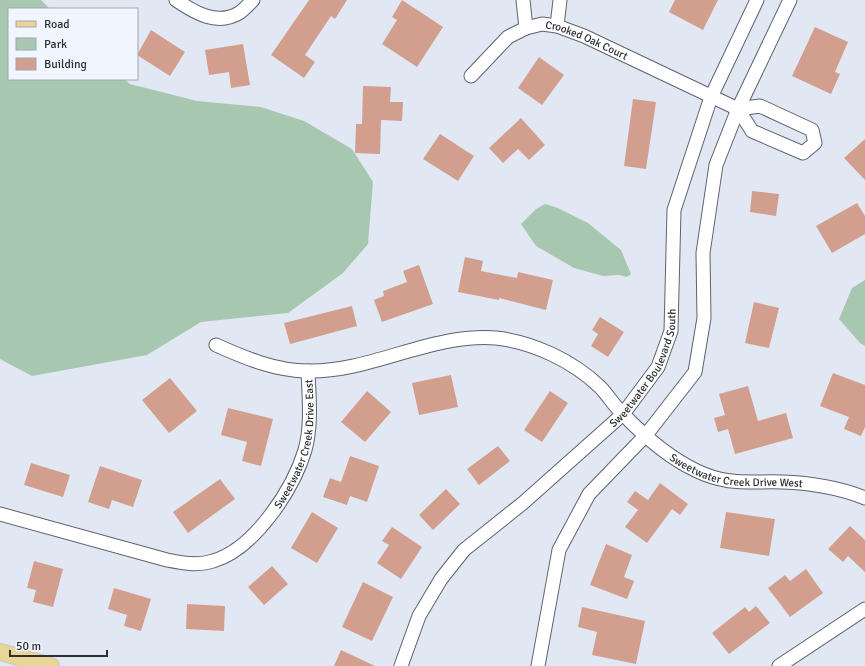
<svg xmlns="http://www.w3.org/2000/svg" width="865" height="666" viewBox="0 0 865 666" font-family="Signika,sans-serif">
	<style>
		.green { fill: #a8c7b1 }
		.building { fill: #d29f8e }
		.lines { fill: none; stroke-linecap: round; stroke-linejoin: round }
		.minor-casing { stroke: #5d636c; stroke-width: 15 }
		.major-casing { stroke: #c8c9ca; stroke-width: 18 }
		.minor { stroke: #fff; stroke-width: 13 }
		.major { stroke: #e9d595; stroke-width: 16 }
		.labels { text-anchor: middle; stroke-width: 3.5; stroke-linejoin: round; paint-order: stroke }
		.street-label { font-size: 11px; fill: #2d2f33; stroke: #f0f5fe }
	</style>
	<rect width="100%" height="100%" fill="#e2e8f3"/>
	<path class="green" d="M0 0H41L50 9H9V79H124L130 84 197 101 261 107 304 121 352 149 373 182 368 244 343 273 288 313 201 322 147 355 32 376 0 359Z
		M545 204 558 208 588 223 621 250 631 274 627 277 619 275 603 276 574 268 536 246 521 224 536 209Z
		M865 280V346L860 343 839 319 852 288Z"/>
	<path class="building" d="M309 0H347L335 19 331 16 305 55 315 62 304 78 271 55Z
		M402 0 443 27 417 67 382 44 397 20 392 17Z
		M675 0H718L703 30 669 12Z
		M815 27 848 42 835 72 840 74 831 94 792 76Z
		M151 30 185 52 170 76 137 55Z
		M243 44 250 85 231 88 229 72 209 75 205 50Z
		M539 57 564 75 542 105 518 88Z
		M363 86 391 87 390 102H403L402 121 381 120 380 154 355 153 356 124H362Z
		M633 99 656 102 646 169 624 166Z
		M521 118 545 145 529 160 518 149 503 163 489 148Z
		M440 134 474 156 458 181 423 159Z
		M865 139V180L844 158Z
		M752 191 779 194 776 216 750 212Z
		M857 203 865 216V234L832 253 816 226Z
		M465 257 483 261 481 271 517 278 518 272 553 280 546 310 499 298V300L458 292Z
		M419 265 433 304 382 322 374 300 384 296 383 291 407 282 403 271Z
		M754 302 779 308 769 348 745 343Z
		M352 306 357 326 290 344 284 323Z
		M600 317 624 332 608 357 591 346 598 334 592 330Z
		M833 373 865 385V427L861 436 844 429 849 417 820 406Z
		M451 375 458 407 419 415 412 383Z
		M170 378 197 411 169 433 142 400Z
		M748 386 758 421 786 413 793 438 735 454 728 429 718 432 714 418 725 415 719 394Z
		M367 391 391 412 365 442 341 422Z
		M550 391 568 403 542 442 524 430Z
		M228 408 273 419 261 466 242 461 247 442 221 435Z
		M498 446 510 461 479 485 467 469Z
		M350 456 379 466 367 502 350 496 347 505 323 497 330 478 341 482Z
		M31 463 70 475 63 497 24 485Z
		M100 466 142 480 133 507 112 500 109 509 88 502Z
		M220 479 235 499 188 533 173 512Z
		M660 483 688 504 680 515 672 509 647 543 625 527 638 510 627 502 635 491 648 500Z
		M446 489 460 504 433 530 419 515Z
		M312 512 338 528 317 563 291 548Z
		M726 512 775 519 769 556 720 548Z
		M850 526 865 540V572L848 556 843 562 828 549Z
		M392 527 422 547 401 579 377 563 389 545 382 541Z
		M606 544 632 555 624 577 634 581 627 599 590 585Z
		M34 561 63 569 53 607 33 602 36 590 27 588Z
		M272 566 288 584 264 605 248 587Z
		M806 569 823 593 790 617 768 588 785 575 790 581Z
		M363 582 393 597 372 641 342 627Z
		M114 588 151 599 141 631 124 626 127 615 108 609Z
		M187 604 225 606 224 631 186 629Z
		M756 606 770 623 729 654 712 633 745 607 749 612Z
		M582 607 645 621 636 664 592 655 597 632 578 627Z
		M341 650 375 666H334Z"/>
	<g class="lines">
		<g class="minor-casing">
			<g id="minor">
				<path d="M176 0C195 13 217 26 239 13 244 10 249 4 253 0"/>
				<path d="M523 0 526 28"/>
				<path d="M557 26 560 0"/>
				<path id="s1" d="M471 76 508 37 526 28 542 24 557 26 584 36 738 109 752 131 803 153 815 143 812 130 760 106 738 109"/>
				<path id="s2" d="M216 345C245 358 276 371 308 371 372 372 431 333 496 338 533 342 573 361 600 387 608 395 614 406 623 414 644 436 668 457 695 470 727 486 749 481 782 482 811 483 838 487 865 498"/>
				<path id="s3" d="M0 514 167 560C182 563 198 566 213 561 254 549 293 490 305 450 312 425 309 397 308 371"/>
				<path id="s4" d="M401 666 419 616 441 579 464 550 523 503 623 414 658 367 671 331 674 210 711 97 757 0"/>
				<path d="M538 666 559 550 589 494 646 435 695 372 704 318 703 253 716 165 738 109 790 0"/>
				<path d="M779 666 865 609"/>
			</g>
		</g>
		<g class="major-casing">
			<path id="major" d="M0 652 51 666"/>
		</g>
		<use href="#minor" class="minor"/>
		<use href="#major" class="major"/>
	</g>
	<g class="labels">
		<g class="street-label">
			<text dy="4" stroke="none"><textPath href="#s1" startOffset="138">Crooked Oak Court</textPath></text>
			<text dy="4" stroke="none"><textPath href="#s4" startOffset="394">Sweetwater Boulevard South</textPath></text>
			<text dy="4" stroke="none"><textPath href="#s3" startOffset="372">Sweetwater Creek Drive East</textPath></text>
			<text dy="4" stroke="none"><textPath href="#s2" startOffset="573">Sweetwater Creek Drive West</textPath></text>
		</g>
	</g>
	<rect x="8" y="8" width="130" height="72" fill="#f0f5fe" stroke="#a2a6ad"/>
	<rect x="16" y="21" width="20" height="6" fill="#e9d595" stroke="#a2a6ad"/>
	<text x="44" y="28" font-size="12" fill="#2d2f33">Road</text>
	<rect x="16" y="38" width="20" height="12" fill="#a8c7b1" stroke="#a2a6ad"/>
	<text x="44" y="48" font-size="12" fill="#2d2f33">Park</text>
	<rect x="16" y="58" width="20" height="12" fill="#d29f8e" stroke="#a2a6ad"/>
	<text x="44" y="68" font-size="12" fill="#2d2f33">Building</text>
	<path d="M10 650v6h97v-6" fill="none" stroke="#2d2f33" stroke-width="2"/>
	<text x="16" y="650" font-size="12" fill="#2d2f33" stroke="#f0f5fe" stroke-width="3" paint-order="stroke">50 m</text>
</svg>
